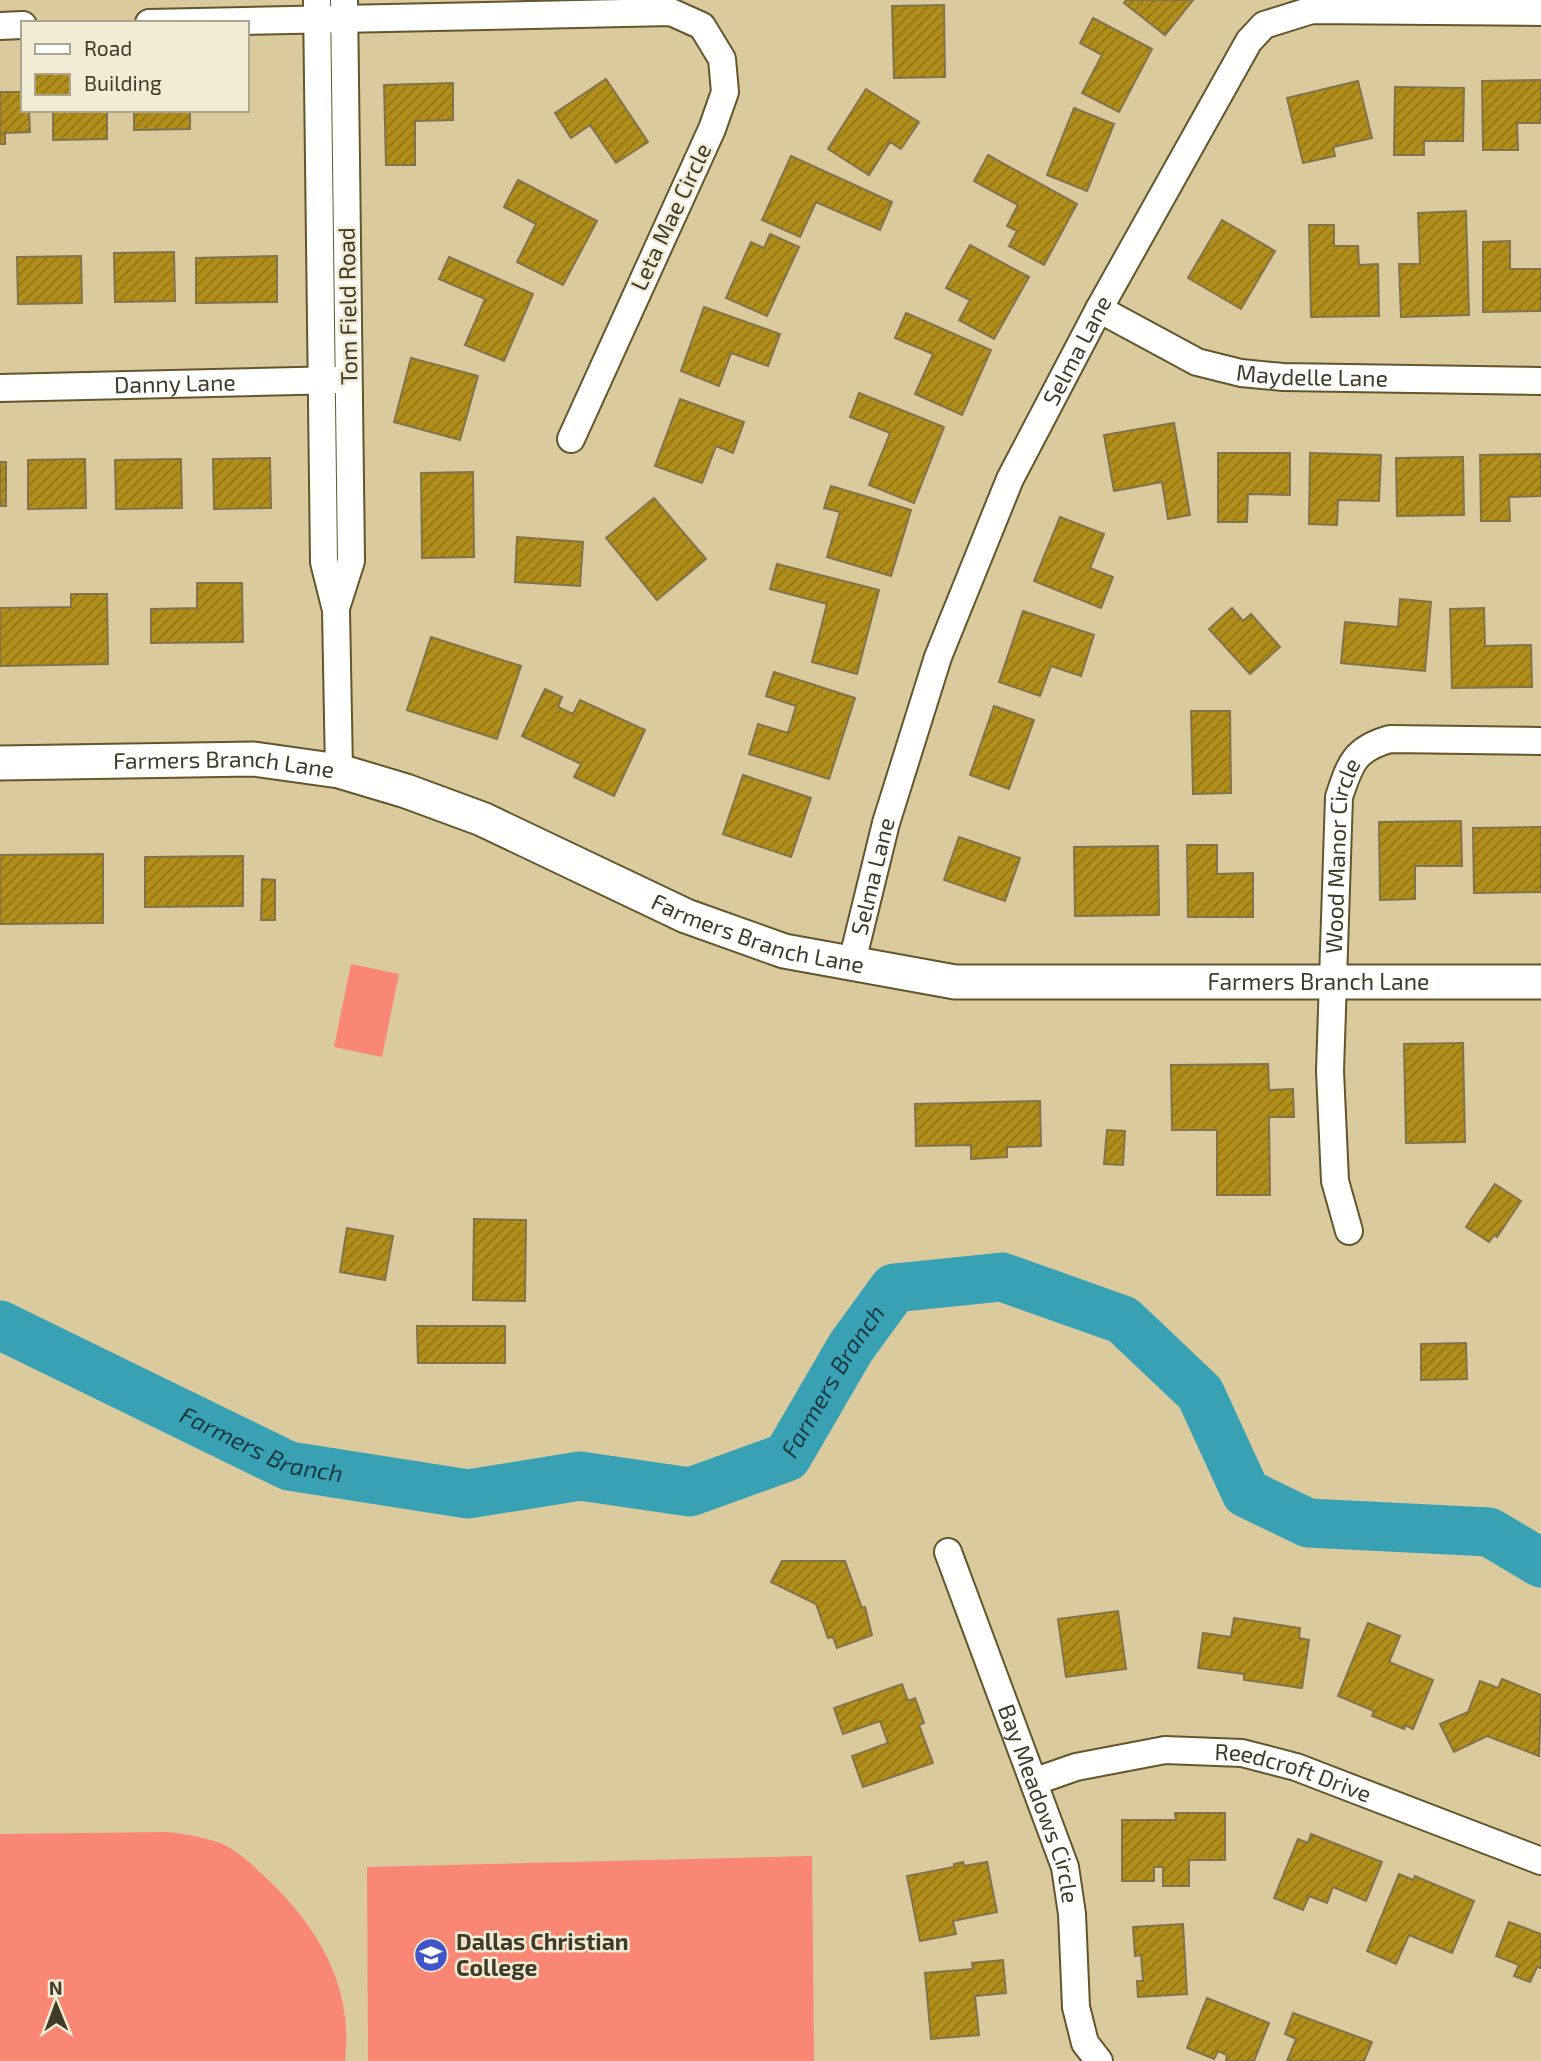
<svg xmlns="http://www.w3.org/2000/svg" width="1541" height="2061" viewBox="0 0 1541 2061" font-family="'Exo 2',sans-serif">
	<style>
		.grass { fill: #f98773 }
		.lines { fill: none; stroke-linecap: round; stroke-linejoin: round }
		.river { stroke: #38a1b3; stroke-width: 49 }
		.building { fill: url(#building-hatch); stroke: #82734a; stroke-width: 2 }
		.minor-casing { stroke: #63552c; stroke-width: 30 }
		.tertiary-casing { stroke: #63552c; stroke-width: 37 }
		.minor { stroke: #fff; stroke-width: 26 }
		.tertiary { stroke: #fff; stroke-width: 33 }
		.labels { text-anchor: middle; stroke-width: 5; stroke-linejoin: round; paint-order: stroke }
		.street-label { font-size: 23px; fill: #403a28; stroke: #f3ecd5 }
		.poi-label { font-size: 23px; font-weight: bold; fill: #403a28; stroke: #f3ecd5; text-anchor: start }
		.water-label { font-size: 24px; font-style: italic; fill: #1a393f; stroke: #f3ecd5 }
	</style>
	<defs>
		<pattern id="building-hatch" width="6" height="6" patternUnits="userSpaceOnUse" patternTransform="scale(1.75)"><rect width="6" height="6" fill="#b18f1a"/><path d="M-1 1l2-2M0 6l6-6M5 7l2-2" fill="none" stroke="#917617"/></pattern>
	</defs>
	<rect width="100%" height="100%" fill="#daca9e"/>
	<path class="grass" d="M351 964 399 974 382 1057 334 1047Z
		M167 1832C185 1834 204 1837 220 1843 237 1850 250 1863 263 1875 317 1925 354 1985 345 2061H0V1834Z
		M812 1856 814 2061H368L367 1867Z"/>
	<g class="lines">
		<path class="river" id="s1" d="M0 1325 289 1466 468 1494 580 1476 690 1492 787 1457 851 1347 894 1288 1002 1277 1123 1320 1200 1393 1246 1493 1308 1523 1489 1532 1541 1563"/>
	</g>
	<path class="building" d="M1126 0H1193L1165 35 1124 3Z
		M944 5 945 77 894 78 892 6Z
		M1093 18 1152 49 1119 112 1082 93 1102 55 1080 43Z
		M606 79 648 142 616 163 590 125 571 138 555 113Z
		M1541 80V123H1517L1518 150H1483L1482 81Z
		M1358 81 1372 138 1333 147 1335 156 1303 163 1287 98Z
		M453 83V120L415 121V165H386L384 85Z
		M1395 87 1464 88 1463 141H1424V155H1394Z
		M866 89 919 122 901 149 890 142 869 175 828 149Z
		M0 92H23V110H29L30 132 5 133V144H0Z
		M1074 108 1114 124 1087 191 1047 175Z
		M53 110H107V139L53 140Z
		M134 110H190V129L134 130Z
		M988 155 1077 204 1044 265 1009 246 1017 231 1007 226 1018 205 974 181Z
		M791 156 892 202 880 230 816 202 800 237 762 220Z
		M518 180 597 221 563 285 517 262 536 224 504 207Z
		M1466 211 1469 315 1401 317 1399 264H1420L1418 213Z
		M1222 220 1275 251 1241 309 1188 278Z
		M1309 225H1334V246H1358L1359 265 1378 264 1379 316 1311 317Z
		M770 234 799 247 767 316 726 298 751 242 764 248Z
		M1510 241V269H1541V311L1483 312V242Z
		M970 245 1029 277 994 339 959 320 970 300 946 288Z
		M174 252 175 301 115 302 114 253Z
		M81 256 82 303 18 304 17 257Z
		M277 256V302L196 303V258Z
		M449 257 533 294 504 361 465 345 485 299 439 279Z
		M704 307 780 334 768 366 731 353 719 386 681 371Z
		M906 313 991 350 962 415 915 394 933 354 895 338Z
		M411 358 478 376 460 440 394 422Z
		M859 393 944 427 914 503 869 485 890 433 850 417Z
		M680 399 744 422 733 453 716 446 702 483 655 466Z
		M1174 423 1190 515 1168 519 1162 482 1114 491 1104 435Z
		M1218 453H1290V495L1248 494 1247 522H1218Z
		M1310 453 1381 455 1379 501 1338 500 1337 525 1309 524Z
		M1541 454V496L1509 497 1510 521H1481L1480 455Z
		M1463 457 1464 515 1397 516 1396 458Z
		M270 458 271 508 214 509 213 459Z
		M85 459 86 508 28 509V460Z
		M181 459 182 508 116 509 115 460Z
		M0 462H6V506H0Z
		M473 472 474 557 422 558 421 473Z
		M831 486 911 510 891 576 827 557 840 512 824 508Z
		M654 498 706 559 657 600 606 538Z
		M1060 517 1104 534 1090 568 1113 577 1101 608 1034 581Z
		M517 537 583 542 580 586 515 582Z
		M777 564 879 590 857 674 812 662 827 604 770 589Z
		M197 583H242L243 642 151 643V609L197 608Z
		M71 594H107L108 664 0 666V608L71 607Z
		M1400 599 1431 602 1425 671 1341 663 1345 622 1398 627Z
		M1232 608 1243 621 1251 614 1280 647 1250 674 1209 629Z
		M1484 608 1485 646 1531 645 1532 687 1452 688 1450 609Z
		M1023 611 1094 635 1081 676 1051 666 1040 696 999 682Z
		M431 637 521 666 497 739 407 710Z
		M774 672 855 698 829 779 749 754 758 724 788 733 796 706 766 696Z
		M545 689 562 697 558 707 573 714 580 700 645 730 614 796 574 777 581 764 522 736Z
		M994 706 1034 720 1009 789 970 775Z
		M1191 711H1230L1231 793 1193 794Z
		M743 775 811 798 791 857 723 834Z
		M1461 821 1462 866H1415V899L1380 900 1379 822Z
		M1541 827V892L1474 893 1473 828Z
		M959 837 1020 858 1005 901 944 880Z
		M1187 845H1217V874L1253 873V917H1188Z
		M1158 846 1159 915 1075 916 1074 847Z
		M103 854V923L0 924V855Z
		M243 856V906L145 907V857Z
		M262 879 275 880V920H261Z
		M1463 1043 1465 1142 1406 1143 1404 1044Z
		M1268 1064 1269 1090 1293 1089 1294 1117H1269L1270 1195H1217V1130H1172L1171 1065Z
		M1040 1101 1041 1146 1007 1147V1157L971 1159V1145L916 1146 915 1104Z
		M1107 1130 1125 1131 1123 1165 1104 1164Z
		M1495 1184 1521 1201 1497 1237 1494 1235 1489 1242 1466 1227Z
		M474 1219 526 1220 525 1301 473 1300Z
		M347 1228 393 1236 385 1280 340 1272Z
		M417 1326H505V1363H418Z
		M1466 1343 1467 1379 1421 1380V1344Z
		M782 1561H845L862 1608 865 1607 872 1635 837 1648 833 1637 828 1638 816 1604 771 1582Z
		M1118 1611 1126 1669 1066 1677 1058 1619Z
		M1234 1618 1300 1628 1299 1638 1309 1640 1302 1688 1244 1680V1674L1198 1668 1203 1633 1231 1637Z
		M1368 1623 1400 1636 1389 1662 1433 1680 1413 1729 1405 1725 1404 1729 1372 1716 1374 1711 1338 1696Z
		M1502 1679 1541 1695 1539 1756 1487 1736 1454 1752 1440 1724 1468 1712 1480 1681 1498 1688Z
		M902 1684 908 1701 915 1698 924 1723 919 1725 933 1763 863 1787 852 1756 888 1743 880 1721 843 1734 834 1708Z
		M1175 1813H1225V1860H1189V1886H1163V1867H1154V1881H1122V1820H1176Z
		M1311 1834 1382 1862 1366 1901 1333 1887 1327 1903 1309 1896 1303 1910 1274 1898 1298 1839 1308 1843Z
		M963 1862 964 1866 987 1862 997 1912 953 1921 956 1934 920 1941 907 1876 954 1867V1864Z
		M1399 1874 1413 1880 1415 1876 1474 1901 1452 1953 1409 1935 1396 1964 1367 1951Z
		M1509 1922 1541 1934V1968L1537 1967 1530 1982 1514 1976 1519 1965 1496 1956Z
		M1183 1924 1187 1994 1138 1997 1137 1981H1143L1141 1955 1135 1956 1133 1927Z
		M1003 1960 1006 1993 975 1996 979 2035 931 2039 925 1973 973 1969 972 1963Z
		M1207 1998 1269 2023 1254 2061H1226L1227 2055 1218 2051 1214 2059 1187 2048Z
		M1293 2013 1372 2042 1364 2061H1287L1296 2039 1285 2034Z"/>
	<g class="lines">
		<g class="minor-casing">
			<g id="minor">
				<path d="M317 0 324 562 336 610 339 771"/>
				<path d="M149 23 671 12 702 26 722 59 725 92 712 129 571 439"/>
				<path d="M0 26 23 25"/>
				<path id="s2" d="M1099 309 1197 362 1241 373 1283 377 1541 381"/>
				<path id="s3" d="M0 388 340 380"/>
				<path d="M336 608 351 561 344 0"/>
				<path id="s4" d="M852 962 886 823 938 657 1010 479 1099 309 1249 41 1264 25 1312 10 1541 12"/>
				<path id="s5" d="M1349 1231 1335 1181 1330 1071 1339 797C1350 764 1354 749 1390 739L1541 741"/>
				<path id="s6" d="M948 1552 1065 1867 1072 1914 1076 2007 1085 2043 1099 2061"/>
				<path id="s7" d="M1036 1781 1076 1767 1165 1750 1242 1753 1296 1767 1541 1861"/>
			</g>
		</g>
		<g class="tertiary-casing">
			<g id="tertiary">
				<path id="s8" d="M0 763 254 759 339 771 406 791 482 819 686 916 784 951 955 982H1541"/>
			</g>
		</g>
		<use href="#minor" class="minor"/>
		<use href="#tertiary" class="tertiary"/>
	</g>
	<defs>
		<g id="university-disc" transform="scale(1.75)"><circle r="9.5" fill="#4155c9" stroke="#f3ecd5"/><path d="M0-5L7-2L0 1L-7-2ZM-4 1L0 2.5L4 1V4Q0 6-4 4Z" fill="#fff"/></g>
	</defs>
	<g fill-rule="evenodd">
		<use href="#university-disc" x="431" y="1955"/>
	</g>
	<g class="labels">
		<g class="street-label">
			<text transform="translate(671 217) rotate(-65)" y="8">Leta Mae Circle</text>
			<text transform="translate(348 306) rotate(-91)" y="8">Tom Field Road</text>
			<text dy="8" stroke="none"><textPath href="#s4" startOffset="654">Selma Lane</textPath></text>
			<text dy="8" stroke="none"><textPath href="#s2" startOffset="228">Maydelle Lane</textPath></text>
			<text dy="8" stroke="none"><textPath href="#s3" startOffset="175">Danny Lane</textPath></text>
			<text dy="8" stroke="none"><textPath href="#s8" startOffset="224">Farmers Branch Lane</textPath></text>
			<text dy="8" stroke="none"><textPath href="#s5" startOffset="378">Wood Manor Circle</textPath></text>
			<text dy="8" stroke="none"><textPath href="#s4" startOffset="88">Selma Lane</textPath></text>
			<text dy="8" stroke="none"><textPath href="#s8" startOffset="791">Farmers Branch Lane</textPath></text>
			<text dy="8" stroke="none"><textPath href="#s8" startOffset="1358">Farmers Branch Lane</textPath></text>
			<text dy="8" stroke="none"><textPath href="#s7" startOffset="264">Reedcroft Drive</textPath></text>
			<text dy="8" stroke="none"><textPath href="#s6" startOffset="268">Bay Meadows Circle</textPath></text>
		</g>
		<g class="poi-label">
			<text x="456" y="1950">Dallas Christian<tspan x="456" dy="26">College</tspan></text>
		</g>
		<g class="water-label">
			<text dy="8" stroke="none"><textPath href="#s1" startOffset="919">Farmers Branch</textPath></text>
			<text dy="8" stroke="none"><textPath href="#s1" startOffset="289">Farmers Branch</textPath></text>
		</g>
	</g>
	<rect x="21" y="21" width="228" height="91" fill="#f3ecd5" stroke="#aba590" stroke-width="2"/>
	<rect x="35" y="44" width="35" height="10" fill="#ffffff" stroke="#aba590" stroke-width="2"/>
	<text x="84" y="56" font-size="21" fill="#403a28">Road</text>
	<rect x="35" y="74" width="35" height="21" fill="url(#building-hatch)" stroke="#aba590" stroke-width="2"/>
	<text x="84" y="91" font-size="21" fill="#403a28">Building</text>
	<g transform="translate(56 2005) rotate(359)" stroke="#f3ecd5" stroke-width="5" paint-order="stroke">
	<path d="M0-5L12 26L0 18L-12 26Z" fill="#403a28"/>
	<text y="-10" font-size="19" font-weight="bold" text-anchor="middle" fill="#403a28">N</text>
	</g>
</svg>
